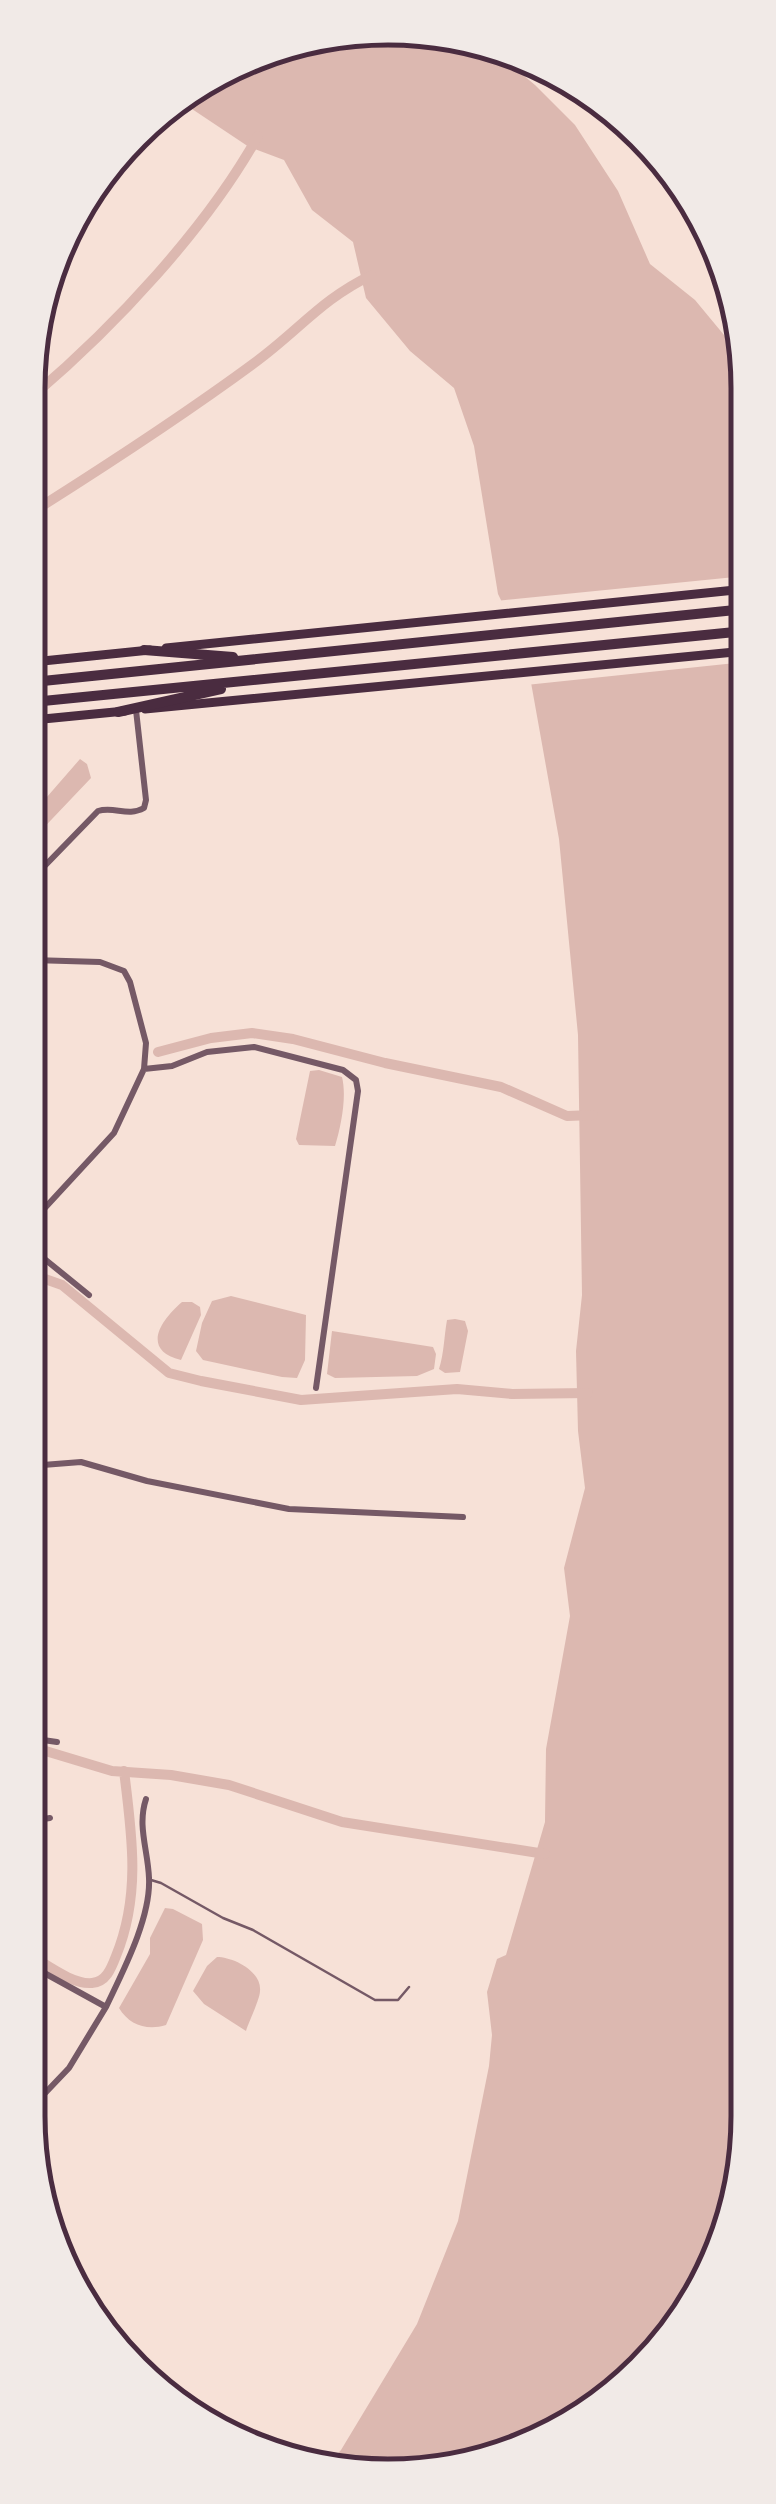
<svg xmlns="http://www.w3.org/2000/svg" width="776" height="2504" viewBox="0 0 776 2504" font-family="Commissioner,sans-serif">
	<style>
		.water { fill: #dcb8b0 }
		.pier { fill: #f7e1d7 }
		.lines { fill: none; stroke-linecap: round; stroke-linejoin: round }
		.canal { stroke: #dcb8b0; stroke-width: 10 }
		.service { stroke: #755966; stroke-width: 2.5 }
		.minor { stroke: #755966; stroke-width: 6 }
		.secondary { stroke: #4a2c40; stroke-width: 9 }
		.trunk { stroke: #4a2c40; stroke-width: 10 }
		.rim { fill: none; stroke: #4a2c40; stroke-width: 5 }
	</style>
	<rect width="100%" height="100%" fill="#f7e1d7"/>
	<path class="water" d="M318 34 459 35 487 45 535 85 575 125 618 191 650 264 695 300 724 335 745 371 741 2187 687 2317 589 2415 481 2464 342 2473 324 2468 341 2450 417 2324 458 2221 489 2066 492 2035 487 1992 497 1959 506 1955 545 1822 546 1749 570 1616 564 1568 585 1488 578 1431 576 1351 582 1295 578 1035 559 839 525 649 498 594 474 446 454 388 410 351 366 298 353 242 312 210 284 160 249 147 177 99 188 88Z
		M80 759 87 764 91 778 33 839V813Z
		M319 1070 342 1077C347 1097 341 1126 335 1146L299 1145 296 1139 310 1071Z
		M231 1296 306 1315 305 1360 297 1378 282 1377 203 1360 196 1351 202 1323 212 1301Z
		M182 1302H192L200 1307 201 1315 181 1360C141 1350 160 1321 182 1302Z
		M455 1319 465 1321 468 1331 460 1372 445 1373 439 1369C444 1353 444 1337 447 1320Z
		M332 1331 433 1347 436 1354 434 1369 417 1376 335 1378 327 1374Z
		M165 1908 173 1909 202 1924 203 1940 166 2025C147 2031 129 2025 119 2008L150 1954V1938Z
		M217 1957C233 1957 262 1971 260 1991 260 1999 249 2021 246 2031L204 2004 193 1991 207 1966Z"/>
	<path class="pier" d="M745 576V662L526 685 520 650 496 601Z"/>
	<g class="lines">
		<path class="canal" d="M34 395C115 326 206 229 258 136
			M34 511C110 463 184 415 257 361 299 330 323 298 372 275
			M158 1052 211 1038 252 1033 293 1039 385 1063 501 1087 567 1116 593 1115
			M31 1274 62 1285 169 1373 201 1381 301 1400 457 1389 512 1394 588 1393
			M29 1746 112 1771 171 1775 229 1785 342 1822 545 1854
			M28 1954C45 1963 72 1985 92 1983 106 1982 111 1969 116 1956 141 1895 132 1835 124 1771"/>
		<path class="service" d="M151 1880 161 1883 223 1918 253 1930 375 2000H398L409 1987"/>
		<path class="minor" d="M32 879 98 811C114 806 128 817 144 808L146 800 136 710
			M144 1069 172 1066 207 1052 254 1047 343 1070 356 1080 358 1091 316 1388
			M31 1223 114 1133 144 1069 146 1043 130 982 124 971 100 962 32 960
			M31 1248 89 1295
			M30 1466 81 1462 147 1481 289 1509 463 1517
			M29 1738 57 1742
			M29 1821 50 1818
			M106 2007C123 1971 151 1918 149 1878 148 1850 137 1826 146 1799
			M28 2111 69 2068 106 2007 28 1964"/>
		<path class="secondary" d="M166 648 745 589
			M33 662 150 650
			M145 709 745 651
			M33 720 125 711"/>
		<path class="trunk" d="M144 650 233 657
			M33 682 745 609
			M33 702 745 631
			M118 712 221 689"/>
	</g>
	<path d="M0 0H776V2504H0ZM388 45H388A343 343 0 0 1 731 388V2116A343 343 0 0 1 388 2459H388A343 343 0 0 1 45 2116V388A343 343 0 0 1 388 45Z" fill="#f1eae7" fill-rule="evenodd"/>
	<path class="rim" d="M388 45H388A343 343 0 0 1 731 388V2116A343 343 0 0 1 388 2459H388A343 343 0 0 1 45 2116V388A343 343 0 0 1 388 45Z"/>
</svg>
